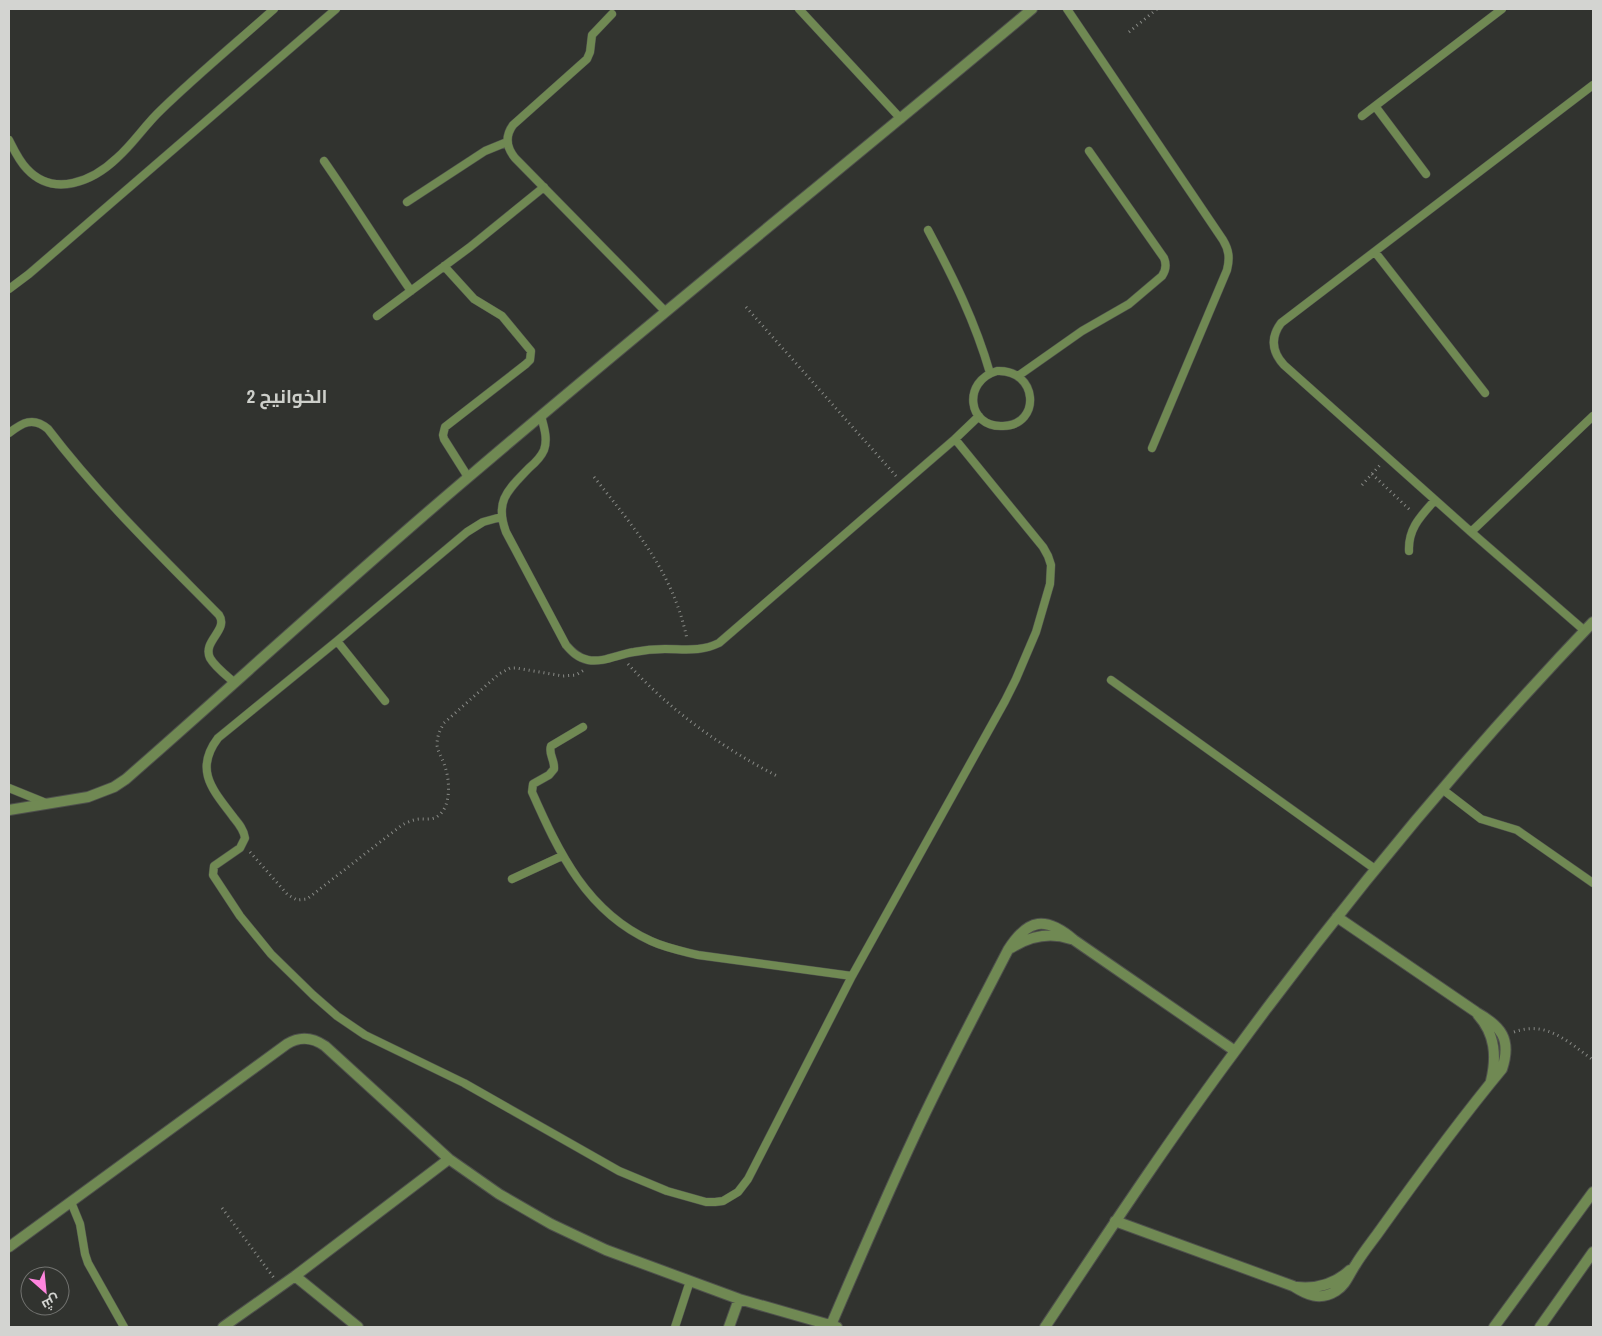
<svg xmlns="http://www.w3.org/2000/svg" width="1602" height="1336" viewBox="0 0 1602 1336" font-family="'Archivo Narrow',Cairo,sans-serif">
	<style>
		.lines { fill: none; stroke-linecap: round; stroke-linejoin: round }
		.service-casing { stroke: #4e504c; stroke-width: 9 }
		.minor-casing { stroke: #4e504c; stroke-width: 12 }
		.tertiary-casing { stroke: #4e504c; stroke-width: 12 }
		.path { stroke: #888a86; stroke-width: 3; stroke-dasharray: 1 4; stroke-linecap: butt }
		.service { stroke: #708953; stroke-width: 8 }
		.minor { stroke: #708953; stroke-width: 10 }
		.tertiary { stroke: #708953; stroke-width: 10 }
		.labels { text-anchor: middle; stroke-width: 4; stroke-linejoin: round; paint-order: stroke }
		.district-label { font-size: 19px; font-weight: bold; fill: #cdcfca; stroke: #31332f }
	</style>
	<rect width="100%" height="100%" fill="#31332f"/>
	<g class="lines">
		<g class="service-casing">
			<path id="service" d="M799 9 901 119
				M1067 9 1223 240C1229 250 1230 258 1227 270L1152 448
				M612 14 592 35 590 52 587 59 513 125C505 136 506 147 515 158L665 311
				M1375 106 1426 174
				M1362 116 1502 9
				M9 140C14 150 19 161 27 169 54 198 93 181 117 158 133 144 145 125 161 110 197 75 237 42 274 9
				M324 161C354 204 381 248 411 291
				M407 202 485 151 507 142
				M928 230C953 277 975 321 990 373
				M1375 252 1485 393
				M444 266 474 299 502 316 531 351 530 360 526 364 445 427 443 435 444 439 468 477
				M9 289 29 274 336 9
				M377 316 470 247 544 187
				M997 371C1038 369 1042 425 1003 426 967 428 962 381 997 371Z
				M1018 376 1082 331 1129 304 1162 276C1166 270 1167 265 1164 258L1089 151
				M541 416C544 427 548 439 544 450 541 457 535 463 529 468 509 489 494 500 506 532L566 645C572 652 578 658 588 660 603 663 619 654 634 652 644 650 655 649 665 649 685 649 700 652 719 643L955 439 979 416
				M9 433C22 423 33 416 48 429 99 496 160 555 219 615 229 630 202 641 210 658 215 667 227 676 235 683
				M501 517 483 522 467 532 337 641 218 738C193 771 214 791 234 818 239 824 244 830 245 838L240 848 214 866 213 875 240 916 271 954 313 995 337 1016 365 1035 464 1083 619 1171 667 1191 706 1202H715L723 1201 738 1192 748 1179 852 976 1005 701 1016 679 1036 632 1050 584 1051 565 1048 556 1043 547 955 439
				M1471 532 1593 416
				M1409 551C1408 528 1421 516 1435 500
				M1585 631 1471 532 1284 365C1272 352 1270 338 1281 323L1593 85
				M337 641 385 701
				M1111 680 1375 869
				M583 727 551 746C548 754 555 760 554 769L549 775 533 784 532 792C559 853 587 912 651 941 666 948 682 951 698 955L852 976
				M9 788 46 803
				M1442 789 1481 819 1517 830 1593 883
				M512 879 562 856
				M71 1202 80 1224 85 1254 88 1263 124 1327
				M675 1327 690 1281"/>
		</g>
		<g class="minor-casing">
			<path id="minor" d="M9 810 88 797 114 787 126 779C241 678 354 574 471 475 656 317 846 165 1032 9
				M1011 948C1030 936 1050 932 1071 939
				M1478 1015C1495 1034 1497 1056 1491 1081
				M1115 1221 1293 1286C1307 1295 1320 1301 1336 1291 1346 1285 1349 1274 1356 1264 1362 1254 1370 1244 1378 1233 1418 1177 1458 1122 1502 1069 1512 1039 1501 1026 1476 1012L1337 917
				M9 1247 287 1044C300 1036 312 1037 325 1046L449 1159 499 1194 551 1224 606 1250 739 1299 837 1327
				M295 1276 358 1327
				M1297 1287C1317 1289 1335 1284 1350 1270
				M831 1325C858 1262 885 1199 914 1137 943 1074 976 1012 1008 950 1028 918 1046 916 1074 940L1235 1051
				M223 1327 295 1276 449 1159
				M729 1327 739 1299
				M1045 1327C1107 1234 1169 1140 1236 1050 1346 900 1465 756 1593 622"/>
		</g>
		<g class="tertiary-casing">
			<path id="tertiary" d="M1494 1327 1593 1192
				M1540 1327 1593 1252"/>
		</g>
		<path class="path" d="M1129 32 1157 9
			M746 307 896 476
			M1372 474 1411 511
			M594 477C635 529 673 572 687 639
			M1362 485 1380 465
			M628 664C671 711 721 747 777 776
			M250 852 288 895 297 900 307 899 402 825C408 822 414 819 421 819 427 819 434 820 439 815 451 806 450 780 445 767 443 759 438 753 437 745 437 736 440 730 444 723L499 674 510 668H516L563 676 576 675 584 670
			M1514 1032C1547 1020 1568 1042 1593 1060
			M222 1208 274 1278"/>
		<use href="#service" class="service"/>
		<use href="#minor" class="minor"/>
		<use href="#tertiary" class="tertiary"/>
	</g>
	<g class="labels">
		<g class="district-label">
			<text x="287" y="403">الخوانيج 2</text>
		</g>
	</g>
	<rect width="1602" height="1336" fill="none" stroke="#d3d4d1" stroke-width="20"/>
	<g transform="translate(45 1291) rotate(153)"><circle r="24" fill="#31332f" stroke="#727370"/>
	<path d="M0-4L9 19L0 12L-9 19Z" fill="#ff85de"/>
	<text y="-8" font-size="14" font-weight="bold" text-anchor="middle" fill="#d3d4d1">ش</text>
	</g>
</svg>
